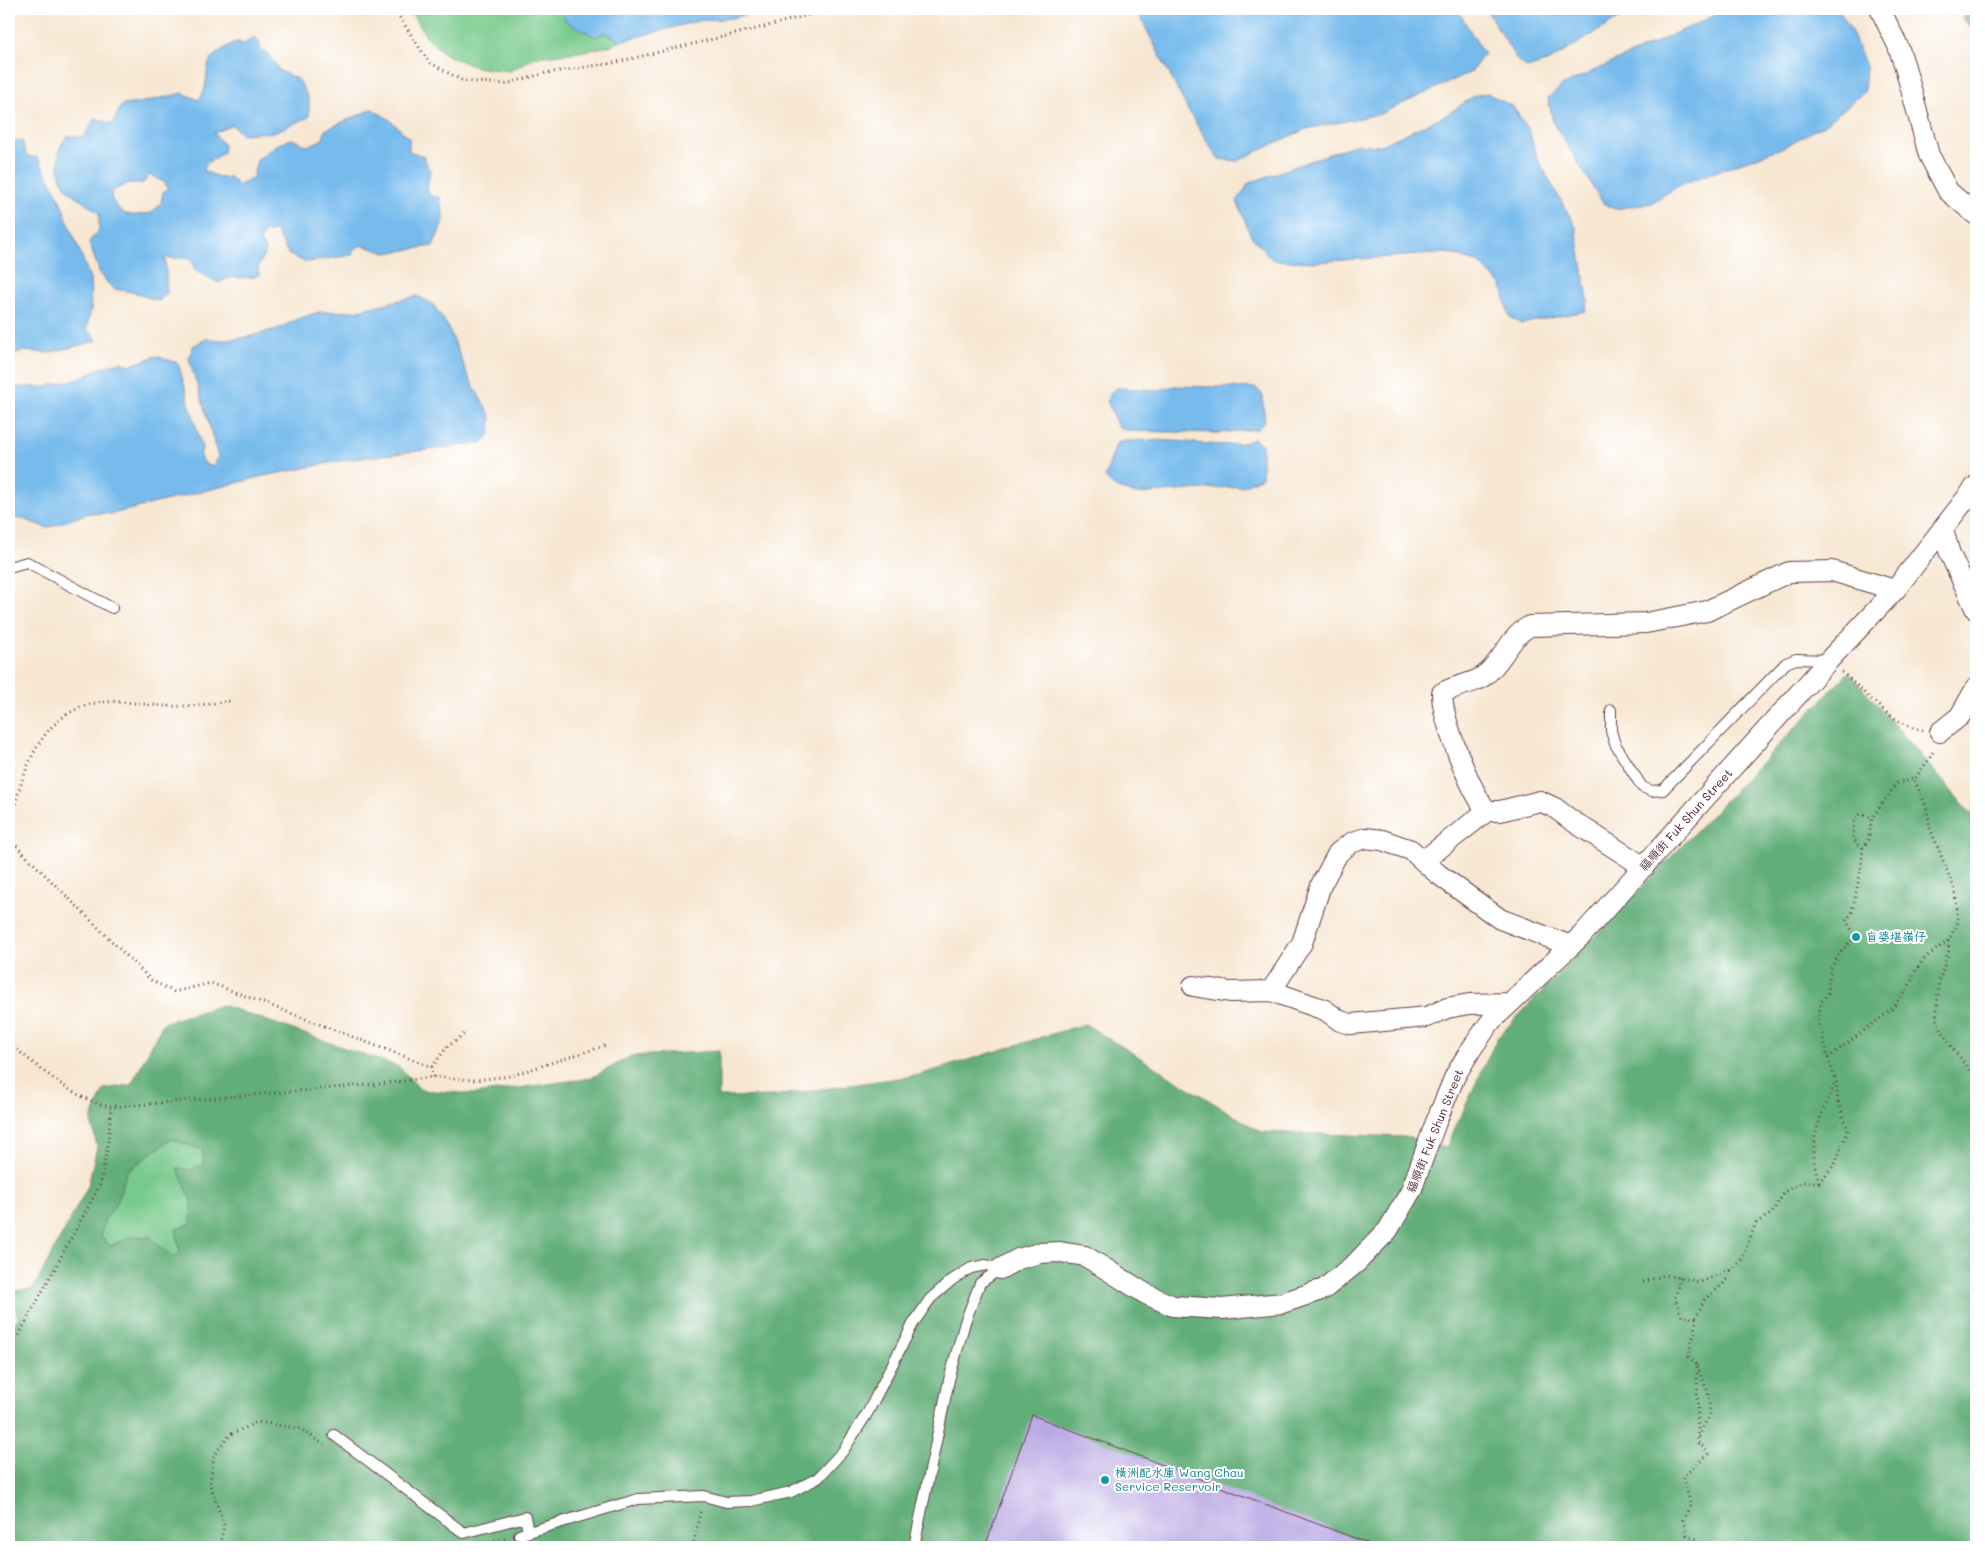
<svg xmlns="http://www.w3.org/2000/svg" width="1985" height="1556" viewBox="0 0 1985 1556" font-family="Mali,'LXGW WenKai TC',sans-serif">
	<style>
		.green { fill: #78ca8c; stroke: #61745c }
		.forest { fill: #62ae78; stroke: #566652; fill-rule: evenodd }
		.water { fill: #77bbed; stroke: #606d8c; fill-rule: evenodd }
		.building { fill: #b9a9e4 }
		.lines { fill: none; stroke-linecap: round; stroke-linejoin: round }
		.lane-casing { stroke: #643d44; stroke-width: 12 }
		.street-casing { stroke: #643d44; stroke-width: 22 }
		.path { stroke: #643d44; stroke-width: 3; stroke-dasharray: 1 4; stroke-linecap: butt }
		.lane { stroke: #fff; stroke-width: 10 }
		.street { stroke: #fff; stroke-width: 20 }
		.culture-dot { fill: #0f9aa8; stroke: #fff; stroke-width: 2 }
		.labels { text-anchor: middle; stroke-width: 4; stroke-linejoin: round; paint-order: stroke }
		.street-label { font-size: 12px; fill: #4a1f2b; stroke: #fff }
		.culture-label { font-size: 12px; fill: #0d838f; stroke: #fff; text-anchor: start }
	</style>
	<rect width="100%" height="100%" fill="#fff"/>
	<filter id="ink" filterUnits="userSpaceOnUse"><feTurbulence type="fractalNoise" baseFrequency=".02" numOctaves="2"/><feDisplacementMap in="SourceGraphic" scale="10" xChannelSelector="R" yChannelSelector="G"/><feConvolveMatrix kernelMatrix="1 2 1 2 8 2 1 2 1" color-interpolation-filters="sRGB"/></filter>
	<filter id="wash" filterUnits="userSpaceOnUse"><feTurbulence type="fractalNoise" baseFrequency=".0096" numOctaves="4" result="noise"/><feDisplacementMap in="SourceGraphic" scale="20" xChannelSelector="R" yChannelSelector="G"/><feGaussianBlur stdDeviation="1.12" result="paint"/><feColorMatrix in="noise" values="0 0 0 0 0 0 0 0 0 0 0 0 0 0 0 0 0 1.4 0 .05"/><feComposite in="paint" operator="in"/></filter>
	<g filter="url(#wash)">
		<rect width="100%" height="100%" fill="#f7e7d2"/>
		<path class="green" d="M409 9H557L561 12 567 22 605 32 621 41 609 46 580 52 535 57 510 71 476 67 446 55 427 38Z
			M171 1139 203 1150V1172L177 1169 225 1236 176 1229 180 1252 174 1258 132 1236 110 1246 101 1236 104 1221 117 1202 127 1171Z"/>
		<path class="forest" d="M1971 9H1976V31L1961 18Z
			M1849 672 1972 815 1976 796V1547H9V1333L18 1317 9 1291 33 1289 88 1186 97 1147 91 1120 104 1089 131 1085 163 1023 222 1005 399 1067 421 1090 475 1094 591 1078 631 1056 719 1051V1097L774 1096 919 1075 1085 1024 1261 1132 1408 1137 1446 1148 1497 1038ZM171 1139 203 1150V1165L193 1168V1170L177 1168 192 1201 191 1224 176 1229 180 1252 173 1258 151 1237 132 1236 110 1246 101 1236 104 1221 117 1202 127 1171Z"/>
		<path class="water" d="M557 9H765L732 18 698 21 621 41 605 32 596 37 567 22 561 12Z
			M1136 9H1457L1484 54 1471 72 1380 114 1306 129 1237 161 1218 159 1189 112Z
			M1486 9H1634L1549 61 1527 68 1517 60Z
			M1729 9H1838L1850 28 1866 66 1864 92 1827 123 1784 147 1682 184 1651 203 1615 209 1603 203 1553 122 1548 98 1563 85Z
			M254 37 259 41 261 51 268 54 280 71 299 80 309 100V117L274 132 242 134 232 125 214 133 224 145 223 153 207 163 203 171 222 178 230 177 238 186 253 177 257 160 276 145 292 139 308 146 323 139 325 130 372 109 389 119 409 138V151L423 156 430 171 427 189 430 196 440 197 444 220 433 246 386 253 362 245 354 249 352 255 306 262 289 255 275 231 264 233 260 241 266 251 258 267 259 275C244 282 233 272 219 283L195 270 191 258H165L167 293 159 301 132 292 113 289 100 274 89 242 99 230V213C78 197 57 190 59 161 59 148 59 146 68 136L84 137 95 118 112 124 122 105 139 103 183 93 199 100C210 85 204 72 210 61 216 52 228 46 236 42L244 44ZM149 175 164 182 168 188 163 192 161 203 152 213C129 216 124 219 111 198L112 191 129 183H143Z
			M1487 93 1513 107 1529 130 1538 160 1576 227 1588 301 1585 311 1521 324 1509 316 1502 286 1480 263 1447 253 1315 262 1273 260 1251 236 1237 201 1249 183 1357 144 1379 146 1448 114 1474 96Z
			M12 141H22L27 156 38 158 57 193 90 278 91 311 86 330 93 334 97 341 48 353 23 351 9 355V143Z
			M417 296 433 304 448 327 469 378 491 417 490 434 482 443 345 460 264 476 112 514 89 513 47 528 23 519 9 518V387H45L79 379 95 370 120 362 131 365 156 356 178 363 202 448 200 456 206 465 213 466 218 457 204 407 189 359 193 346 206 339 224 340 248 337 280 328 297 319 319 312 355 311Z
			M1175 386 1256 388 1262 394 1265 422 1257 429 1220 433 1128 431 1118 427 1107 400 1110 393 1117 388 1159 390Z
			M1254 439 1262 445V477L1243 486 1137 494 1114 487 1105 477 1117 442C1135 440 1154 440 1172 441 1199 442 1230 450 1254 439Z"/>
		<g id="blocks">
			<path class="building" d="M1032 1415 1370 1544 1369 1547H985Z"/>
		</g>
	</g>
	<g filter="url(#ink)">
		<use href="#blocks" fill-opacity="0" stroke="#643d44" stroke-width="1"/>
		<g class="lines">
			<g class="lane-casing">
				<path id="lane" d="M9 567 27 562 112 608
					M1611 710V731L1615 744 1642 787 1652 791 1663 790 1786 663 1796 659 1828 660
					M334 1435 464 1533 525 1517 527 1527
					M519 1535 638 1499 704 1496 726 1502 751 1501 791 1492 818 1478 843 1451 868 1412 913 1324 930 1299 952 1280 971 1268 986 1265 1000 1269
					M914 1547 949 1380 965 1322 980 1283 1000 1269"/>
			</g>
			<g class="street-casing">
				<path id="street" d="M1880 9 1898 46 1905 67 1929 155 1948 191 1976 215
					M1943 530 1950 554 1976 610
					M1940 732 1960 716 1976 688
					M1423 861 1487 811
					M1644 867 1571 820 1555 808 1540 801 1500 811H1487C1470 790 1442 720 1442 693 1455 685 1475 684 1485 675 1503 661 1510 636 1530 626L1646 623 1707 611 1789 572 1832 571 1895 590
					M1193 986 1230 992 1271 991 1325 1010 1340 1021 1351 1024 1427 1017 1447 1008 1469 1004 1510 1003
					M1271 991 1302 943 1321 885 1338 853 1351 843 1365 838 1382 840 1411 850 1438 874 1500 919 1571 946
					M1000 1269 1018 1259 1040 1253 1060 1252 1085 1256 1146 1294 1173 1306 1222 1309 1282 1303 1324 1289 1356 1263 1388 1230 1411 1191 1436 1122 1455 1076 1470 1051 1491 1021 1582 935 1829 660 1895 590 1976 486"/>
			</g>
			<path class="path" d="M394 9 429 62 463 81 506 84 546 73 613 63 764 27 831 9
				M1842 672C1864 691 1894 727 1923 730
				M9 828C21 780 35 719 90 704 114 698 142 705 166 706 188 707 209 704 230 701
				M9 839 151 980 174 992 211 983 432 1067
				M1863 848 1853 839 1854 820 1861 814 1872 818
				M1948 941 1949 950 1939 982 1936 1019 1950 1045 1974 1076 1976 1104
				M9 1044C41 1067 71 1099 111 1107L379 1084 433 1077 475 1080 510 1076 607 1045
				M1828 1058 1892 1009 1908 988 1917 968 1926 957 1948 941 1958 922 1955 890 1931 831 1926 806 1914 779
				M433 1077 432 1067 447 1047 467 1032
				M1819 1182C1806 1144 1820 1116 1836 1082
				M1680 1277 1675 1298 1682 1317 1696 1318
				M1643 1282 1665 1275 1701 1282 1723 1272 1731 1270
				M9 1353 100 1185 108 1144 111 1107
				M1697 1366 1708 1392 1710 1415 1702 1428 1698 1440
				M494 1541 508 1538
				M215 1547 220 1543 224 1525 210 1484 214 1455 231 1434 258 1422 301 1429 324 1445
				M693 1547 701 1508
				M1700 1547 1699 1540 1687 1535 1683 1520 1691 1505 1683 1477 1708 1454 1705 1448 1698 1443 1697 1365 1689 1357 1691 1342 1695 1333 1696 1318 1704 1300 1724 1283 1731 1270 1741 1260 1756 1223 1772 1213 1785 1191 1803 1182H1819L1835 1164 1848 1130 1838 1101 1836 1082 1828 1058 1823 1036 1818 1022 1821 1002 1828 993 1830 970 1842 950 1856 937 1846 921 1852 912 1861 869 1863 848 1869 839 1872 818 1897 783 1914 779 1931 757 1934 749"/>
			<use href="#lane" class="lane"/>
			<use href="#street" class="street"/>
		</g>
	</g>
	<g class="culture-dot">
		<circle cx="1856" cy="937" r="5"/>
		<circle cx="1105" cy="1480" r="5"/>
	</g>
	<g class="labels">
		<g class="street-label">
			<text transform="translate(1686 820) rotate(-48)" y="4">福順街 Fuk Shun Street</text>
			<text transform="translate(1435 1131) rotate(-68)" y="4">福順街 Fuk Shun Street</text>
		</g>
		<g class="culture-label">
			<text x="1866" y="941">盲婆堪嶺仔</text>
			<text x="1115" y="1477">橫洲配水庫 Wang Chau<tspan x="1115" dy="14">Service Reservoir</tspan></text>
		</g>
	</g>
	<rect width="1985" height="1556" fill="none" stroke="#fff" stroke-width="30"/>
</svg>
